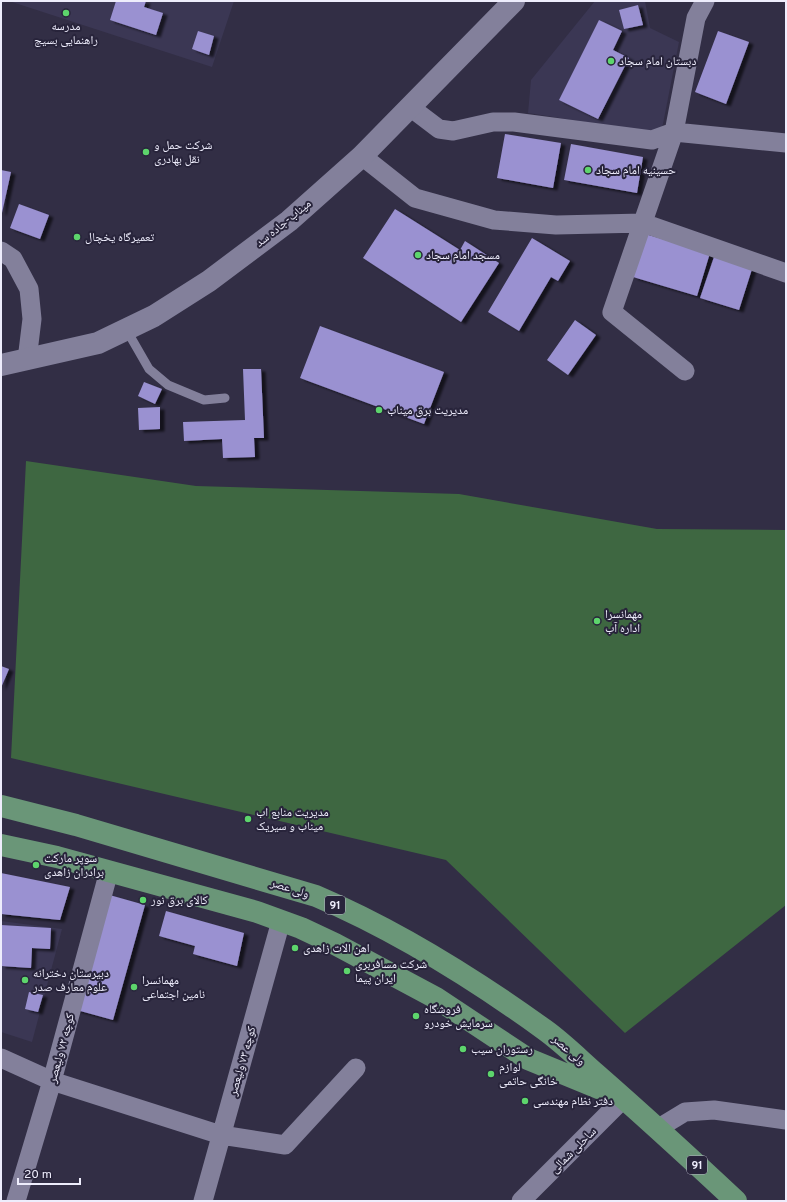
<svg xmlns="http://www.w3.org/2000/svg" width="787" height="1202" viewBox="0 0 787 1202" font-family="Overpass,'Noto Naskh Arabic',sans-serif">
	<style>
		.built { fill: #3b3754 }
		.green { fill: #3e6741 }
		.building { fill: #9a91d1; filter: url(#shadow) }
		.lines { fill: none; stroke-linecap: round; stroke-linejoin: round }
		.lane { stroke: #83809b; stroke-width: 9 }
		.street { stroke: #83809b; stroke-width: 19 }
		.secondary { stroke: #83809b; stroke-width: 22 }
		.primary { stroke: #6a9678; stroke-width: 22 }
		.poi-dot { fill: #5dd56c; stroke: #28243b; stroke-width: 1.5 }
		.labels { text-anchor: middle; stroke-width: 4; stroke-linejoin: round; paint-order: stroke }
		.shield { fill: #28243b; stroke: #b3b1c2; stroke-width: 1 }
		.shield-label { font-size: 11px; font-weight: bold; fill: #eeedfc }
		.poi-label { font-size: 12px; fill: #eeedfc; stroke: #28243b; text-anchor: start }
		.street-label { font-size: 12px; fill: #eeedfc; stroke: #28243b }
	</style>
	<defs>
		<filter id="shadow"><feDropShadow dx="4.5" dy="2.5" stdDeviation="1" flood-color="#0009"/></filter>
	</defs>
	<rect width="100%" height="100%" fill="#322e45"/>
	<path class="built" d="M9 1H234L212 67Z
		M595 1H645L650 28 679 42 661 134 528 113 531 80Z
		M1 921 62 929 32 1042 1 1032Z"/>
	<path class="green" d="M26 461 196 486 459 494 657 529 786 530V905L625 1033 446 860 11 758Z"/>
	<path class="building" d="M116 1H146L144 7 163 13 156 35 110 20Z
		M638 5 643 25 624 29 619 10Z
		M599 20 622 31 613 50 629 58 598 119 559 100Z
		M198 31 214 36 209 55 192 49Z
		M718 31 749 42 726 104 695 92Z
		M505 134 561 143 553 188 497 178Z
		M571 144 643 157 637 193 564 180Z
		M1 170 11 172 2 213H1Z
		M19 204 49 215 40 239 10 228Z
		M395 209 460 250 465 241 499 263 461 322 363 258Z
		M645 234 710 253 697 296 633 277Z
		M532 238 570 261 558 281 551 277 519 331 488 312Z
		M715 254 753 266 739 310 700 298Z
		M575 320 596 335 568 375 547 360Z
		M320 326 444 372 424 424 300 378Z
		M243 369H261L264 438H254L255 457 223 458 222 439 184 441 183 422 245 420Z
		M144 382 162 389 155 404 138 396Z
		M160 407V429L139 430 138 408Z
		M1 666 9 669 1 688Z
		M1 873 70 887 60 920 1 914Z
		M106 894 145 905 113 1020 73 1009Z
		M166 911 244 933 237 966 193 954 195 946 159 936Z
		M1 925 51 928 50 949 32 948 31 968 1 966Z
		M29 992 43 995 38 1012 25 1009Z"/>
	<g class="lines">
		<path class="lane" d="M126 329 149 369 168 385 204 400 225 398"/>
		<path class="street" d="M410 107 439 129 453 131 493 122H514L652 140 674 132 786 143
			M362 156 415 198 494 220 556 225 643 223 786 273
			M1 251 13 259 29 289 32 319 27 360
			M685 371 612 312 674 132 696 18 705 1
			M1 1058 52 1081 221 1135 285 1145 356 1068
			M657 1129 685 1112 714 1110 786 1120
			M16 1201 52 1081 109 871
			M203 1201 281 921
			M521 1201 624 1098"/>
		<path class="secondary" d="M1 365 98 343 154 316 209 281 289 221 362 156 514 1"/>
		<path class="primary" d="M1 806 76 825 316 896C398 931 473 978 545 1030 563 1043 579 1059 595 1073 643 1115 690 1158 736 1201
			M1 845 57 857 257 912 301 928 335 944 436 998 528 1059 606 1091"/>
	</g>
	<g class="poi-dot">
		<circle cx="66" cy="13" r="4"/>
		<circle cx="611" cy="61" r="4"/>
		<circle cx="146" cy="152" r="4"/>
		<circle cx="588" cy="170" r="4"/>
		<circle cx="77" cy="237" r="4"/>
		<circle cx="418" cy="255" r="4"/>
		<circle cx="379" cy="410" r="4"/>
		<circle cx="597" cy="621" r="4"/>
		<circle cx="248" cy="819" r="4"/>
		<circle cx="36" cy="865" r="4"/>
		<circle cx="143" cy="900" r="4"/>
		<circle cx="295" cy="948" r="4"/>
		<circle cx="347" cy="971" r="4"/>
		<circle cx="25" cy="980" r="4"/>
		<circle cx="134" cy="987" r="4"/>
		<circle cx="416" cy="1016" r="4"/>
		<circle cx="463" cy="1049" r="4"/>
		<circle cx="491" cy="1074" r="4"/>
		<circle cx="525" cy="1101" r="4"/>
	</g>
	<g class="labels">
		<g class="shield">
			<rect x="325" y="896" width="20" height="18" rx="3"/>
			<rect x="687" y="1156" width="20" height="18" rx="3"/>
		</g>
		<g class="shield-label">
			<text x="335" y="909">91</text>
			<text x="697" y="1169">91</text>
		</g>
		<g class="poi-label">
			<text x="66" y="30" text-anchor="middle">مدرسه<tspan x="66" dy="14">راهنمایی بسیج</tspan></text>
			<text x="619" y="65">دبستان امام سجاد</text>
			<text x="154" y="149">شرکت حمل و<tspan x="154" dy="14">نقل بهادری</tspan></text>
			<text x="596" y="174">حسینیه امام سجاد</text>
			<text x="85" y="241">تعمیرگاه یخچال</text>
			<text x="426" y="259">مسجد امام سجاد</text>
			<text x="387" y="414">مدیریت برق میناب</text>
			<text x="605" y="618">مهمانسرا<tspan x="605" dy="14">اداره آب</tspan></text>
			<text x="256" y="816">مدیریت منابع اب<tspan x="256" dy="14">میناب و سیریک</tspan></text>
			<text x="44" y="862">سوپر مارکت<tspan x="44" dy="14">برادران زاهدی</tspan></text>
			<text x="151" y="904">کالای برق نور</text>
			<text x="303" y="952">اهن الات زاهدی</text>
			<text x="355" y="968">شرکت مسافربری<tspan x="355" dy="14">ایران پیما</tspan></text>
			<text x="33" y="977">دبیرستان دخترانه<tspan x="33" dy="14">علوم معارف صدر</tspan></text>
			<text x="142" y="984">مهمانسرا<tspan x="142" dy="14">نامین اجتماعی</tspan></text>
			<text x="424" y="1013">فروشگاه<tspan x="424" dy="14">سرمایش خودرو</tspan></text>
			<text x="471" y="1053">رستوران سيب</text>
			<text x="499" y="1071">لوازم<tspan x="499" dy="14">خانگی حاتمی</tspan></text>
			<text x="533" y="1105">دفتر نظام مهندسی</text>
		</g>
		<g class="street-label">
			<text transform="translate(283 223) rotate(-39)" y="4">میناب-جاده سد</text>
			<text transform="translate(290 888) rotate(18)" y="4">ولی عصر</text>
			<text transform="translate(61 1048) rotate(-75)" y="4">کوچه ۷۲ ولیعصر</text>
			<text transform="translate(569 1050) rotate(41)" y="4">ولی عصر</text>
			<text transform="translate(242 1061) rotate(-74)" y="4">کوچه ۷۳ ولیعصر</text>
			<text transform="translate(573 1150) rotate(-45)" y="4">ساحلی شمالی</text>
		</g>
	</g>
	<rect width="787" height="1202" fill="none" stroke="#eeedfc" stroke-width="4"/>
	<path d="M18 1178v6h62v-6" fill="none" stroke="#eeedfc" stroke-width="2"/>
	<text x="24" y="1178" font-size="12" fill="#eeedfc" stroke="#28243b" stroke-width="3" paint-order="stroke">20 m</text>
</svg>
